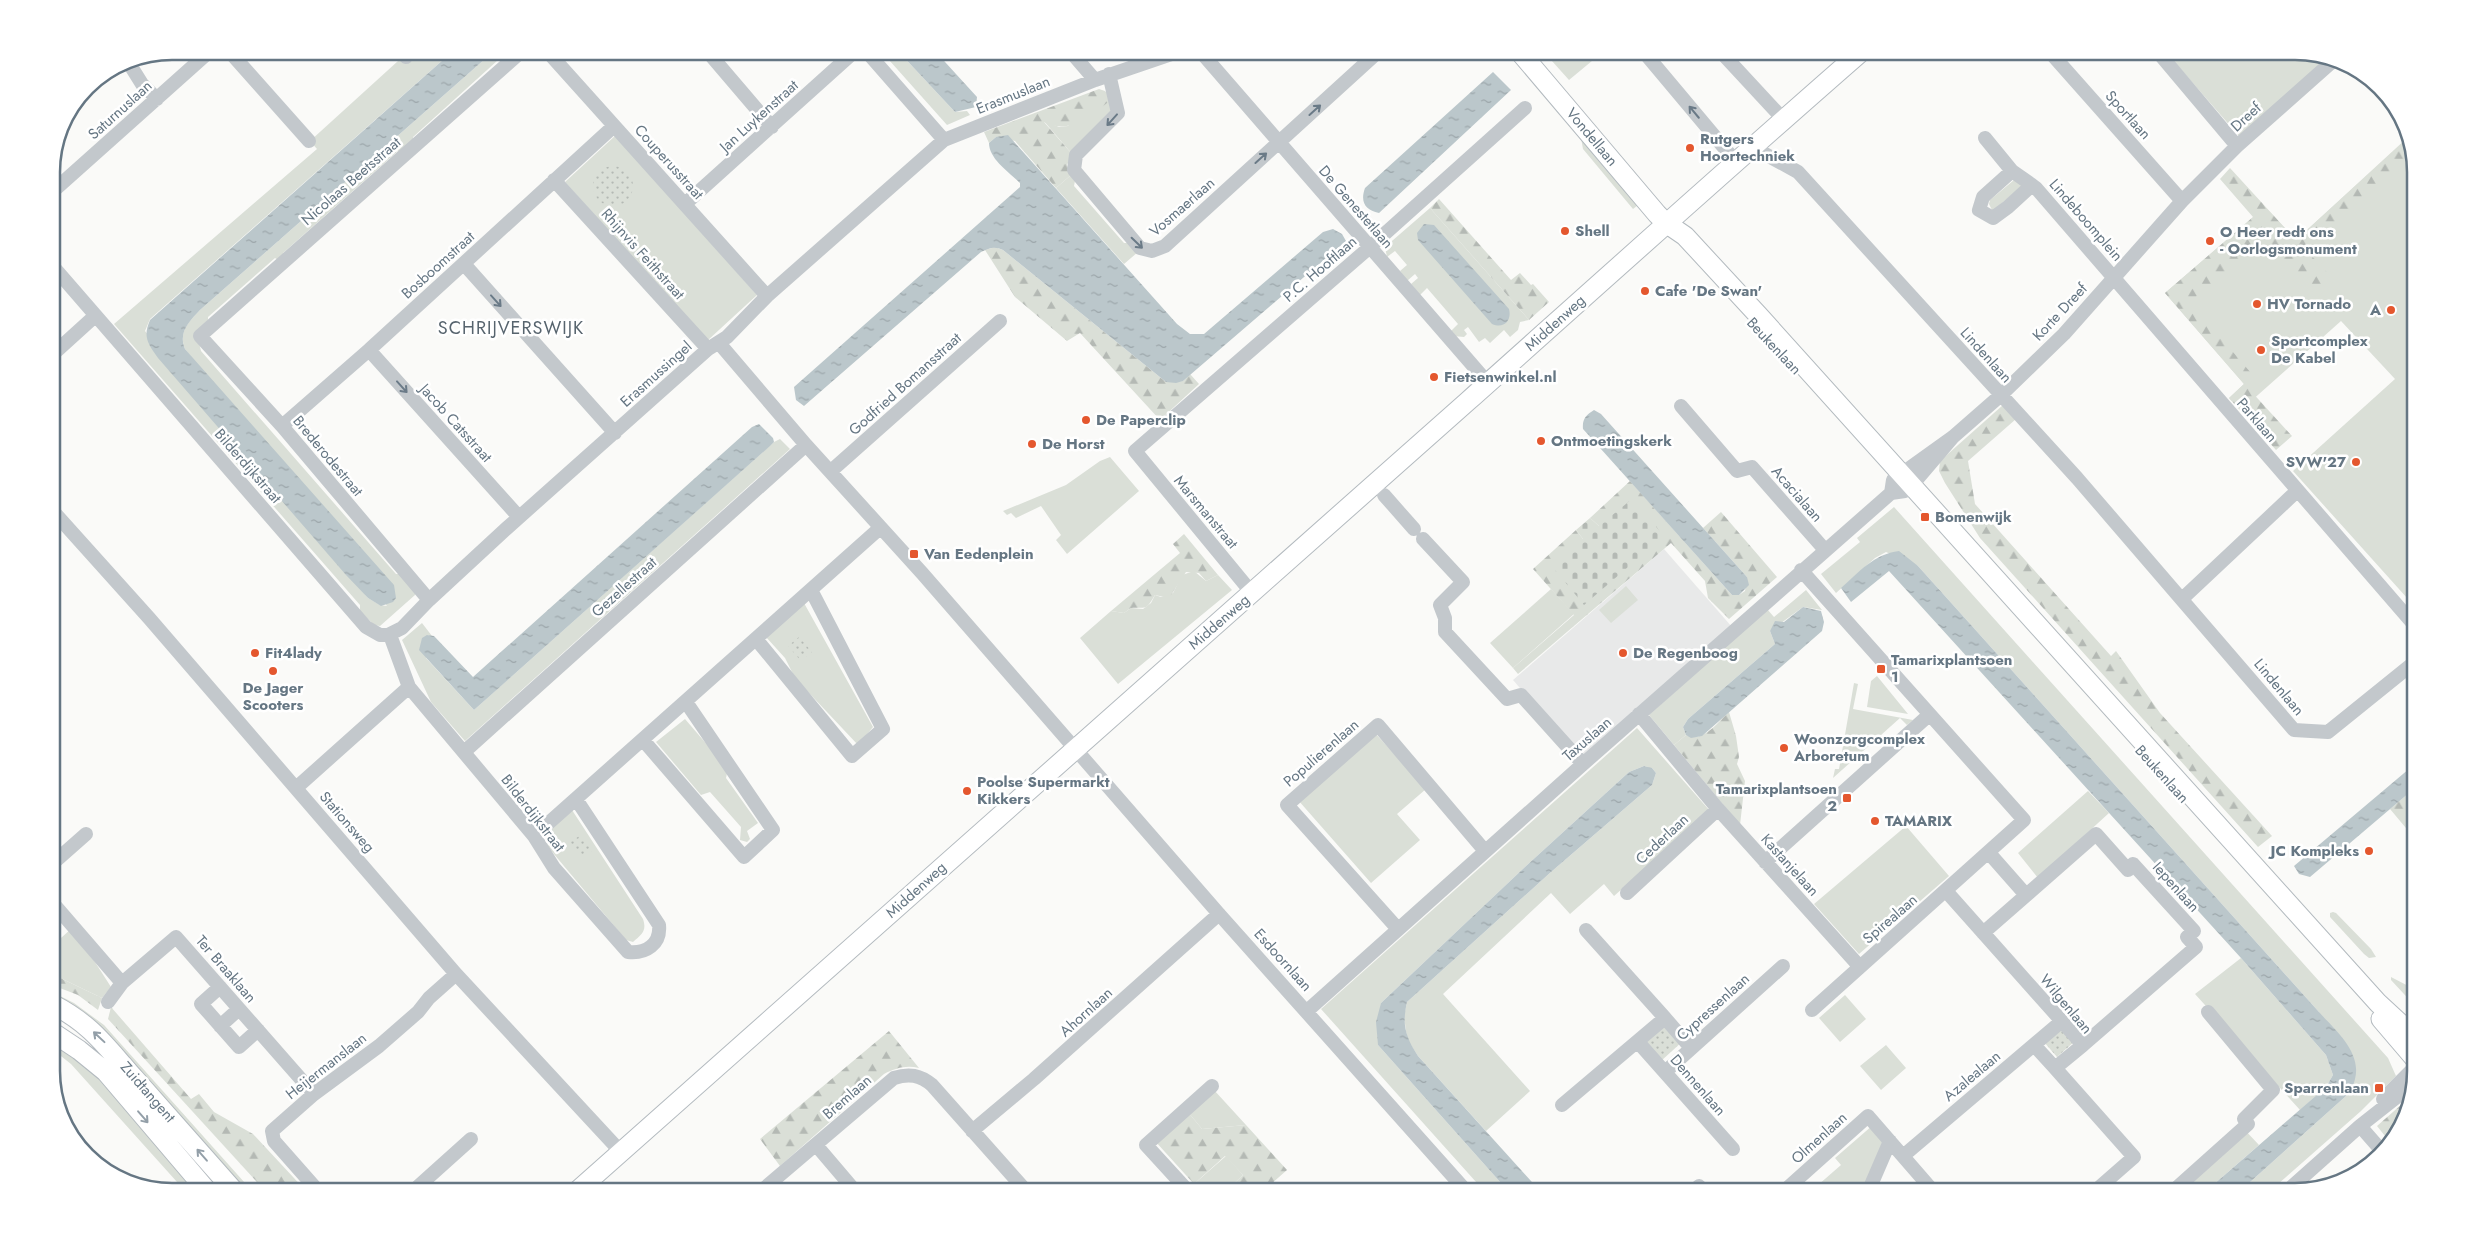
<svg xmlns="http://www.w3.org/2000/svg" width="2467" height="1243" viewBox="0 0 2467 1243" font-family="Jost,sans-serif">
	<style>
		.built { fill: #e8e9e9 }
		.grass { fill: #dadfd7 }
		.forest { fill: url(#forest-firs) }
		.cemetery { fill: url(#cemetery-stones) }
		.park { fill: url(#park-dots) }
		.water { fill: url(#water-ripples) }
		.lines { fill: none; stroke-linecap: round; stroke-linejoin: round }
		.secondary-casing { stroke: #b3babf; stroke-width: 21 }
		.street { stroke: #c3c8cc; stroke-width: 14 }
		.secondary { stroke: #fff; stroke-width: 19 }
		.oneway { stroke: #6a7a87 }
		.oneway2 { stroke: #939fa8 }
		.poi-dot { fill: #e4572e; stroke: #fff; stroke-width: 2 }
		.labels { text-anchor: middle; stroke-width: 5; stroke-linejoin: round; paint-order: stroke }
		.street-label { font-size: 15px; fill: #657683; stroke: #fff }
		.poi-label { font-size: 15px; font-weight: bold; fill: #657683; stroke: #fff; text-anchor: start }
		.quarter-label { font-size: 18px; letter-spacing: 1px; fill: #57646e; stroke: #fff }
		.rim { fill: none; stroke: #657683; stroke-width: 2.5 }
	</style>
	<defs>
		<pattern id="forest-firs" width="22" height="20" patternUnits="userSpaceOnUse" patternTransform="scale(1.25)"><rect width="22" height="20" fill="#dadfd7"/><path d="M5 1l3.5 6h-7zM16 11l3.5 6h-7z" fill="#b4b9b4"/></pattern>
		<pattern id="cemetery-stones" width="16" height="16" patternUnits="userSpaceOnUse" patternTransform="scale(1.25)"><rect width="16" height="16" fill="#dadfd7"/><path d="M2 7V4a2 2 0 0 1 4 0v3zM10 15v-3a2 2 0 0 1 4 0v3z" fill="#b4b9b4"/></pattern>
		<pattern id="park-dots" width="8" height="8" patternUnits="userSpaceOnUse" patternTransform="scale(1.25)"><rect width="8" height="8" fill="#dadfd7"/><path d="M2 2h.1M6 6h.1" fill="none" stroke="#b4b9b4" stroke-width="1.8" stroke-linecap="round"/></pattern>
		<pattern id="water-ripples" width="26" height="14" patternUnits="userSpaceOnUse" patternTransform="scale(1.25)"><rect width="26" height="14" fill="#bbc7cb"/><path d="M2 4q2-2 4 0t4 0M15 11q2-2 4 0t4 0" fill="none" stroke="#9ca6aa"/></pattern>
	</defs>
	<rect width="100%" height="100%" fill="#fafaf8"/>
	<path class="built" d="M1664 549 1732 627 1581 758 1513 680Z"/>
	<path class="grass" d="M409 51H453L150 319 145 331 368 598 380 605 387 606 185 349C178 331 189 322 200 310L494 51H508L413 137V141L401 151H398L283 253V256L278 260 275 258 208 317V320C193 334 197 332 201 351L396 574H401L415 592V595L380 626 374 625 360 611V605L114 324 317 149 310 141Z
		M881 51H898L955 112 967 111 970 115 947 125Z
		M1543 51H1604L1569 80Z
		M2165 51H2295L2327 59 2239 136Z
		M1112 99 1113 112 1072 154 1043 120 1059 127 1068 126 1087 105Z
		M616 135 757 295 707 341 565 182Z
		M1581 138 1638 205 1633 209 1583 149Z
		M2407 138 2416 165V608L2293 471 2395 379 2341 321 2241 410 2229 398 2244 384 2165 293 2265 207 2296 240Z
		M1071 175 1075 181 1074 186 1124 243H1131L1138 252 1124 264 1056 188Z
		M2014 180 2023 185 1994 210H1992L1989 204 1990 200Z
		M1430 208 1529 320 1520 322 1518 330 1510 337 1504 330 1490 343 1485 338 1479 342 1468 327 1464 330 1467 334 1464 337 1453 336 1450 332 1458 324 1427 288 1420 295 1411 284 1418 278 1415 274 1407 281 1400 271 1407 265 1395 251 1387 257 1385 247Z
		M780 439 790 449 465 741 431 702 402 640 422 623 432 636 427 635 426 658 474 710 774 442Z
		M1110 457 1139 491 1067 554 1056 540 1061 535 1041 506 1016 518 1011 513 1007 515 1003 511 1066 485 1100 461Z
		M1894 507 2388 1058 2396 1076 2361 1111 2269 1192H2239L2346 1096 2319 1012 1918 566 1886 552 1875 558 1836 593 1821 574 1860 542 1857 538Z
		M1194 571 1206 581 1218 575 1232 590 1118 684 1080 638 1111 611 1124 613 1131 608 1143 609 1151 603 1155 595 1161 597 1173 593 1182 575Z
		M1626 586 1638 600 1611 623 1599 610Z
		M1551 589 1574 614 1513 668 1490 643Z
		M1806 590 1822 610 1803 607 1770 631 1775 644 1688 719 1683 727 1686 735 1674 745 1649 715 1767 609 1774 617Z
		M804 603 873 727 858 745 795 678 785 658 766 637Z
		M1877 676 1908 714 1867 707 1871 681Z
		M1854 683 1858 684 1853 709 1913 720 1907 725 1900 718 1833 778 1835 769H1839Z
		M685 719 728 769 726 778 758 823 747 831 750 839 747 842 740 840 741 827 710 792 701 795 656 742Z
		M1637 728 1710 811 1614 896 1604 884 1570 914 1551 893 1443 994 1530 1091 1486 1131 1418 1056 1407 1039 1404 1016 1407 1002 1551 872 1652 785 1656 773 1652 768 1644 766 1629 772 1526 866 1381 1003 1378 1045 1509 1192H1485L1321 1009Z
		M1375 733 1426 789 1397 814 1420 840 1371 883 1298 800Z
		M2088 791 2109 813 2038 878 2018 853Z
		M572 810 643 919C647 931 642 934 633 942L626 940 548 847 544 835Z
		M1906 826 1949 876 1859 954 1814 904Z
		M2333 912 2336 913 2371 949 2376 957 2369 958 2364 954 2330 917V913Z
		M71 929 86 948 111 987 102 998 52 974V946Z
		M2241 958 2326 1055 2333 1075 2326 1087 2300 1110 2195 994Z
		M2391 977 2416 990V1007L2391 980Z
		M52 992 74 1003 104 1025 253 1192H242L52 999Z
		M1845 995 1866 1019 1840 1042 1819 1018Z
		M52 1037 80 1055 194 1186 190 1192H186L71 1064 52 1049Z
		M1886 1045 1906 1068 1881 1090 1860 1066Z
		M1214 1090 1246 1125 1202 1129 1188 1112Z
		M1873 1125 1884 1138 1869 1178 1858 1192H1810L1841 1165 1835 1158Z
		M2243 1128 2259 1145 2205 1192H2171Z
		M1226 1156 1243 1175 1225 1192H1201L1194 1184Z"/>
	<path class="forest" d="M1099 89 1105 91 1112 99 1102 107 1087 106C1081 127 1062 131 1044 122L1072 154 1067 165 1071 175 1056 188 1015 141 996 137 989 143 984 132Z
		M2407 139 2413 158 2309 253 2336 282 2320 297 2264 239 2190 302 2257 380 2249 389 2292 436 2276 450 2229 398 2244 384 2165 293 2253 217 2220 179 2230 168 2296 240Z
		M1439 199 1511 280 1520 273 1531 285 1533 284 1549 302 1529 320 1430 208Z
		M995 247 1003 250 1166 382 1183 381 1190 374 1199 384 1160 420 1080 333 1067 341 1015 297 985 250Z
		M2003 405 2016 419 1968 461 1975 504 2111 656 2116 651 2160 713 2272 836 2258 847 1980 538 1945 483 1939 471 1940 461Z
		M1630 481 1732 595H1739L1745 591 1747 577 1703 528 1721 512 1777 577 1729 619 1708 598 1705 581 1671 543 1518 674 1513 668 1574 615 1533 569 1576 530 1583 539 1599 526 1590 518Z
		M1184 534 1218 575 1206 581 1199 573 1186 572 1171 595 1164 597 1155 595C1145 611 1148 607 1131 608L1124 613 1111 611 1180 553 1173 544Z
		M1729 712 1736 736 1739 757 1737 764 1745 781 1740 825 1674 745 1686 735C1703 743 1717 723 1729 712Z
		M2416 787V840L2390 809Z
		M52 974 102 998 98 1010 78 995 52 985Z
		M111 1007 191 1099 199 1094 214 1112 253 1134 307 1192H266L108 1019Z
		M889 1031 919 1068C906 1065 896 1068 884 1074L780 1166 760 1139Z
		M2410 1097 2403 1124 2389 1141 2377 1126Z
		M1188 1112 1202 1129 1246 1125 1287 1170 1262 1192H1225L1243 1175 1225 1156 1194 1184 1155 1141Z"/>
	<path class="cemetery" d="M1632 499 1664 536 1584 605 1551 565 1583 539 1576 530 1590 518 1599 526Z"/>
	<path class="park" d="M593 186a20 20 0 1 1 40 0a20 20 0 1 1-40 0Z
		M799 637 812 652 801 661 788 646Z
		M581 835 592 851 581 858 570 842Z
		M1667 1024 1683 1041 1661 1061 1645 1043Z
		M2062 1026 2075 1041 2057 1057 2044 1042Z"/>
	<path class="water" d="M453 51H494L200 310C189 322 178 332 185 349L394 585 396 598 393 602 381 606 368 598 346 575 158 358C147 343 143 336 150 320Z
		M898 51H935L977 97 976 107 955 112Z
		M1493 72 1511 90 1379 213C1365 210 1360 202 1365 188Z
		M1008 135 1177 324 1190 334H1204L1323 232 1333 229 1342 234 1346 241 1183 381 1176 383 1166 382 1003 250C994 246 990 248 981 252L804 406 796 400 794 387 1020 187V183C1009 172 989 159 989 143L996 137Z
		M1424 224 1434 225 1509 309C1512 321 1504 329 1492 324L1418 240 1417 233Z
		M1594 410 1601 414 1747 577 1749 585 1739 595H1732L1583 429C1582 419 1586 415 1594 410Z
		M759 424 773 438 774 442 770 446 474 710 419 650 422 638 427 635 434 636 473 677 752 427Z
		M1899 551 1918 566 2319 1012C2335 1030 2362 1052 2355 1079 2354 1085 2349 1091 2346 1096L2239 1192H2205L2326 1087 2333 1075 2326 1055 2241 958 1889 571 1851 602 1841 588C1859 572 1874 554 1899 551Z
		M1803 607 1821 611 1824 622 1822 631 1702 736 1691 738 1686 735 1683 727 1688 719 1775 644 1770 631 1775 621 1784 622Z
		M2416 763V787L2310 877 2299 874 2294 866Z
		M1644 766 1652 768 1656 773 1652 785 1551 872 1407 1002C1402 1025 1405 1036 1418 1056L1541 1192H1509L1378 1045 1376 1022 1381 1003 1526 866 1629 772Z"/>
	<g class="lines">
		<g class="secondary-casing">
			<path id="secondary" d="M1519 51 1657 214 1666 223 1685 236 1759 316 2378 1003 2416 1038
				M52 1004C93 1025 106 1047 136 1080 169 1117 202 1155 235 1192
				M2381 1019 2416 1060
				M52 1032 79 1050 106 1072 208 1192
				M576 1192C873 929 1172 667 1468 401 1599 284 1729 167 1862 51"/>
		</g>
		<path class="street" d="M229 51 309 141
			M401 51 406 57
			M547 51 767 296
			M707 51 772 127
			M866 51 944 140
			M1070 51 1095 80
			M1200 51 1488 383
			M1643 51 1737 163
			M1720 51 1784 120
			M2049 51 2182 201
			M2157 51 2237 146
			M127 60 142 84 157 99
			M1109 74 1118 113 1076 155 1074 170 1140 248 1152 251 1165 246 1379 51
			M1985 138 2012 171 1983 197 1979 210 1993 218 2008 207 2032 185 2036 188 2416 627
			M1754 148 1798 172 2077 478 2294 730 2328 732 2416 661
			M2012 171 2032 185
			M554 180 708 349
			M51 193 210 51
			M685 204 855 51
			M51 264 366 627 380 635H388L402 628 429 600 507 528 708 349 727 337 767 296 944 140 1095 80 1180 51
			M464 264 615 433
			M719 343 806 445 922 573 1219 914 1467 1192
			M369 350 519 517
			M52 355 95 316
			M1681 406 1737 471 1752 467 1825 550
			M282 426 369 350 614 126
			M831 471 1000 321
			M1891 493 1893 480 1953 437 2001 395 2064 334 2182 201 2237 146 2334 60
			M1384 495 1414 529
			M52 510 149 618 456 974 621 1152
			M1423 539 1463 582 1440 605 1445 618V632L1507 699 1521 695 1583 764
			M1801 570 2024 820 1812 1010
			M1252 593 1135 451 1370 247 1525 108
			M2182 599 2297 491
			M429 600 282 426 200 336 522 51
			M390 635 409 687 534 836 554 868 628 952C646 954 661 944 659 925L576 799
			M756 639 852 756 883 729 811 590
			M1639 714 1718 809 1860 967
			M643 740 744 857 773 830 686 702
			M464 752 806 445
			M296 788 409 687
			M534 836 880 528
			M1989 853 2026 895
			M1765 862 1929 715
			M52 864 86 834
			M1946 891 2083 1045 2055 1068 2134 1157 2094 1192
			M1627 893 1718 809
			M52 902 122 983
			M1398 929 1287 805 1378 725 1485 851
			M1586 930 1665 1018
			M1983 933 2096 834 2128 870 2133 864 2194 931 2187 937 2196 947 2083 1045
			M220 987 201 1004 239 1047 258 1030
			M108 1002 122 983 176 937 314 1094
			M1307 1011 1583 764 1891 493 1905 491 1913 484 1953 437
			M220 1026 239 1009
			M1638 1042 1733 1149
			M2034 1045 2055 1068
			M1665 1072 1783 966
			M2383 1099 2416 1066
			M1562 1105 1665 1018 1691 1048
			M2360 1126 2381 1150
			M972 1131 1034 1079 1219 914
			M816 1145 856 1192
			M1903 1156 2062 1021
			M319 1192 274 1141 272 1131 314 1094 379 1046 418 1012 429 998 456 974
			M412 1192 471 1139
			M760 1192 894 1078C909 1073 920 1075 932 1085L1027 1192
			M1189 1192 1146 1145 1212 1086
			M1692 1192 1699 1186 1704 1192
			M1783 1192 1868 1116 1934 1192
			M1868 1192 1890 1141
			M2172 1192 2248 1124 2244 1119 2273 1090 2208 1012
			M2286 1192 2360 1126 2412 1085"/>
		<use href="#secondary" class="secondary"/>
	</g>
	<defs><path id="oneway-shaft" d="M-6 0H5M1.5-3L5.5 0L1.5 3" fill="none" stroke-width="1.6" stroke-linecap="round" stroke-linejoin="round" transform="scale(1.25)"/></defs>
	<g class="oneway">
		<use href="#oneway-shaft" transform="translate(1315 110) rotate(-42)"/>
		<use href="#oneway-shaft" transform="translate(1694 112) rotate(-130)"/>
		<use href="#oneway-shaft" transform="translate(1112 120) rotate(132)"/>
		<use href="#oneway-shaft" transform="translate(1261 158) rotate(-42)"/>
		<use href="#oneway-shaft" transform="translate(1137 243) rotate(44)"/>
		<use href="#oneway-shaft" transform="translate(496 301) rotate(48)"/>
		<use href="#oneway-shaft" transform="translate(402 387) rotate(48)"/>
	</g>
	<g class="oneway2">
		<use href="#oneway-shaft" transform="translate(99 1037) rotate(-137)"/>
		<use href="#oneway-shaft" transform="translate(143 1117) rotate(49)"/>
		<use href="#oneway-shaft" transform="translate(202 1155) rotate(-131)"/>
	</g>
	<g class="poi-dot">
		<circle cx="1690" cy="148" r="5"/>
		<circle cx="1565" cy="231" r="5"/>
		<circle cx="2210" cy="241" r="5"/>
		<circle cx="1645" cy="291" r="5"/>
		<circle cx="2257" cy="304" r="5"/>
		<circle cx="2391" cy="310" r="5"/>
		<circle cx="2261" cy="350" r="5"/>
		<circle cx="1434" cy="377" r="5"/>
		<circle cx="1086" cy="420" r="5"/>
		<circle cx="1541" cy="441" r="5"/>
		<circle cx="1032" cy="444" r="5"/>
		<circle cx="2356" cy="462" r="5"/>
		<rect x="1920" y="512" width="10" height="10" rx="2.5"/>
		<rect x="909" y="549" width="10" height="10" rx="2.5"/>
		<circle cx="255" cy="653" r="5"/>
		<circle cx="1623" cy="653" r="5"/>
		<rect x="1876" y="664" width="10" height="10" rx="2.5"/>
		<circle cx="273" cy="671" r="5"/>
		<circle cx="1784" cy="748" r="5"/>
		<circle cx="967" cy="791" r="5"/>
		<rect x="1842" y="793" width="10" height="10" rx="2.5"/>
		<circle cx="1875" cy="821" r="5"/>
		<circle cx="2369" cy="851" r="5"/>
		<rect x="2374" y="1083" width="10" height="10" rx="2.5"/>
	</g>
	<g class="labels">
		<g class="street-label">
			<text transform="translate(1013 95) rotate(-22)" y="5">Erasmuslaan</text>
			<text transform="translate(120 110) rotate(-42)" y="5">Saturnuslaan</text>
			<text transform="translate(2128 115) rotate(48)" y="5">Sportlaan</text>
			<text transform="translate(759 116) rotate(-42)" y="5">Jan Luykenstraat</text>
			<text transform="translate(2246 117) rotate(-42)" y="5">Dreef</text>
			<text transform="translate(1592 137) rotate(50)" y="5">Vondellaan</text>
			<text transform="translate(669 162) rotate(48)" y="5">Couperusstraat</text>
			<text transform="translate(351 181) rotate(-41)" y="5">Nicolaas Beetsstraat</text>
			<text transform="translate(1182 207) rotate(-41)" y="5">Vosmaerlaan</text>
			<text transform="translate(1356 207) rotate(49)" y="5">De Genestetlaan</text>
			<text transform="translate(2086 220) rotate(49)" y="5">Lindeboomplein</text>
			<text transform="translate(643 254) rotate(48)" y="5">Rhijnvis Feithstraat</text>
			<text transform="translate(438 265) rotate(-42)" y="5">Bosboomstraat</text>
			<text transform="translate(1320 269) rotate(-41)" y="5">P.C. Hooftlaan</text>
			<text transform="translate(2060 312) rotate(-47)" y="5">Korte Dreef</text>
			<text transform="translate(1555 323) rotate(-42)" y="5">Middenweg</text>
			<text transform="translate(1774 346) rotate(47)" y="5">Beukenlaan</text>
			<text transform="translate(1986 355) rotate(48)" y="5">Lindenlaan</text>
			<text transform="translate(656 374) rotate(-42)" y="5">Erasmussingel</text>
			<text transform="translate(905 384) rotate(-42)" y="5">Godfried Bomansstraat</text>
			<text transform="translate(2257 420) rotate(49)" y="5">Parklaan</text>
			<text transform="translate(456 423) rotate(48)" y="5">Jacob Catsstraat</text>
			<text transform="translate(328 456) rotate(50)" y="5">Brederodestraat</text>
			<text transform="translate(248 466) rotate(49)" y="5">Bilderdijkstraat</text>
			<text transform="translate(1797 494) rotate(49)" y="5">Acacialaan</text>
			<text transform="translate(1206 512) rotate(50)" y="5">Marsmanstraat</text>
			<text transform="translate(624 587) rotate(-42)" y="5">Gezellestraat</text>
			<text transform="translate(1219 622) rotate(-41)" y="5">Middenweg</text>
			<text transform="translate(2279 687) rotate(50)" y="5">Lindenlaan</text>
			<text transform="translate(1587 739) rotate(-41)" y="5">Taxuslaan</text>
			<text transform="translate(1321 753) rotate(-41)" y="5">Populierenlaan</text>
			<text transform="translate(2162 774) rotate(48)" y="5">Beukenlaan</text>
			<text transform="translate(533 813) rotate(52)" y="5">Bilderdijkstraat</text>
			<text transform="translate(347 822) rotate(49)" y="5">Stationsweg</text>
			<text transform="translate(1662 839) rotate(-43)" y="5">Cederlaan</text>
			<text transform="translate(1790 865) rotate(48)" y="5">Kastanjelaan</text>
			<text transform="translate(2176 887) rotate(48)" y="5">Iepenlaan</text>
			<text transform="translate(916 890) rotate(-42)" y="5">Middenweg</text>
			<text transform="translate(1890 919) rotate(-41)" y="5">Spirealaan</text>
			<text transform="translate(1283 960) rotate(48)" y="5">Esdoornlaan</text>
			<text transform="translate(226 969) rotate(49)" y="5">Ter Braaklaan</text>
			<text transform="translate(2066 1004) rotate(50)" y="5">Wilgenlaan</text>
			<text transform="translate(1713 1007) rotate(-42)" y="5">Cypressenlaan</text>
			<text transform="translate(1086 1012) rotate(-42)" y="5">Ahornlaan</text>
			<text transform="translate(326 1066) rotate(-38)" y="5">Heijermanslaan</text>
			<text transform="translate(1972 1076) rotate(-40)" y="5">Azalealaan</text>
			<text transform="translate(1698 1085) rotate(49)" y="5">Dennenlaan</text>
			<text transform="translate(148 1092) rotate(49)" y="5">Zuidtangent</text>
			<text transform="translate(847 1097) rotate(-41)" y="5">Bremlaan</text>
			<text transform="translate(1819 1138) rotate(-42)" y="5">Olmenlaan</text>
		</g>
		<g class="poi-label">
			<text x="1700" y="144">Rutgers<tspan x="1700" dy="17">Hoortechniek</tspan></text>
			<text x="1575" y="236">Shell</text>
			<text x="2220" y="237">O Heer redt ons<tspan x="2220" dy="17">- Oorlogsmonument</tspan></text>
			<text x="1655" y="296">Cafe 'De Swan'</text>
			<text x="2267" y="309">HV Tornado</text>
			<text x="2381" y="315" text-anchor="end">A</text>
			<text x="2271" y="346">Sportcomplex<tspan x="2271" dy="17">De Kabel</tspan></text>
			<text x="1444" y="382">Fietsenwinkel.nl</text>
			<text x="1096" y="425">De Paperclip</text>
			<text x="1551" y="446">Ontmoetingskerk</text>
			<text x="1042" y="449">De Horst</text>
			<text x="2346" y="467" text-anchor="end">SVW'27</text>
			<text x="1935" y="522">Bomenwijk</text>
			<text x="924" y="559">Van Eedenplein</text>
			<text x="265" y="658">Fit4lady</text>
			<text x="1633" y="658">De Regenboog</text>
			<text x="1891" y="665">Tamarixplantsoen<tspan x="1891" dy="17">1</tspan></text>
			<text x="273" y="693" text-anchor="middle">De Jager<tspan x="273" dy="17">Scooters</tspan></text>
			<text x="1794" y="744">Woonzorgcomplex<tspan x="1794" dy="17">Arboretum</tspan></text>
			<text x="977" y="787">Poolse Supermarkt<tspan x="977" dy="17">Kikkers</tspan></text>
			<text x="1837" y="794" text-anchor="end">Tamarixplantsoen<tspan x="1837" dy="17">2</tspan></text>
			<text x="1885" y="826">TAMARIX</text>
			<text x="2359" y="856" text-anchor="end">JC Kompleks</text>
			<text x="2369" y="1093" text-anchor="end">Sparrenlaan</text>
		</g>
		<g class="quarter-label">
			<text x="511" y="334">SCHRIJVERSWIJK</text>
		</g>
	</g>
	<path d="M0 0H2467V1243H0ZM172 60H2295A112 112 0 0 1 2407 172V1071A112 112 0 0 1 2295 1183H172A112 112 0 0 1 60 1071V172A112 112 0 0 1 172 60Z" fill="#fff" fill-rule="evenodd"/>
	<path class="rim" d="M172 60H2295A112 112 0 0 1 2407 172V1071A112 112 0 0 1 2295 1183H172A112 112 0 0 1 60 1071V172A112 112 0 0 1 172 60Z"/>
</svg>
